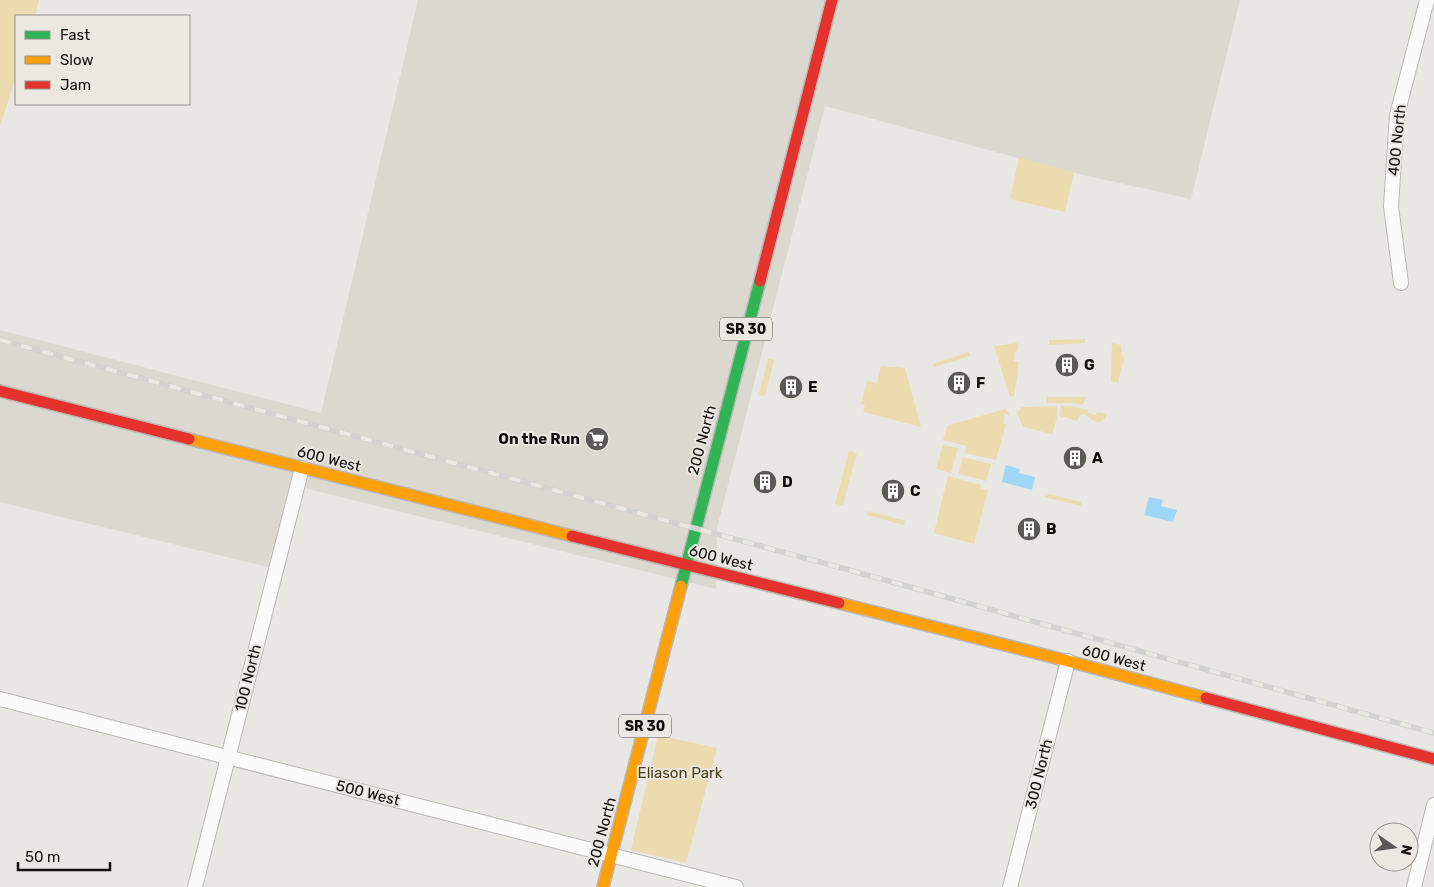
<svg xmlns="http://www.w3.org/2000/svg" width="1434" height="887" viewBox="0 0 1434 887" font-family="Rubik,sans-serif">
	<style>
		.built { fill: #dbd8cf }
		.green { fill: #ecdbaf }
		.water { fill: #a0d6f5 }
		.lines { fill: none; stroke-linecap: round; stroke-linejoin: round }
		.street-casing { stroke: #b9b8b5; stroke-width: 16 }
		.fast-casing { stroke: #b9b8b5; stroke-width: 14 }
		.slow-casing { stroke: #b9b8b5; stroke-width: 14 }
		.jam-casing { stroke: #b9b8b5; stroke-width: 14 }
		.street { stroke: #fcfbfb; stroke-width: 14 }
		.fast { stroke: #30b455; stroke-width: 11 }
		.slow { stroke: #ff9f0a; stroke-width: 11 }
		.jam { stroke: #e5322d; stroke-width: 11 }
		.rail-casing { stroke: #d2d2d0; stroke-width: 5.5 }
		.rail { stroke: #ebe8e1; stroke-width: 4; stroke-dasharray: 11; stroke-linecap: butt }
		.labels { text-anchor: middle; stroke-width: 4; stroke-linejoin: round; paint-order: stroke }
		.shield { fill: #ebe8e1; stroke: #504f4b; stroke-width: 1 }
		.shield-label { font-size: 14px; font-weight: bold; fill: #0e0d0b }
		.street-label { font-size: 15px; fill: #0e0d0b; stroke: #ebe8e1 }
		.poi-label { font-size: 15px; font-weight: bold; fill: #0e0d0b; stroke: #ebe8e1; text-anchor: start }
		.park-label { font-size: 15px; fill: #4d3e13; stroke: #ebe8e1 }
	</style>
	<rect width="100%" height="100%" fill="#e9e7e3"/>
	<path class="built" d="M418 0H1240L1191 199 1070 172 825 106 717 528 716 589 304 488 284 571 0 502V330L321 413Z"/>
	<path class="green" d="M0 0H39L35 16H16V77L0 126Z
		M1019 157 1074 172 1065 212 1010 199Z
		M1085 339V343L1049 345V340Z
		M1018 343V351L1014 352V361H1018V373L1014 396 1010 397 994 346Z
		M1112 343 1121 345 1122 355 1124 359 1118 383 1111 381Z
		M969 352 970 356 934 367 933 364Z
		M768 358 774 360 765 396 759 395Z
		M881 366 905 368 921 427 863 412 865 405 861 404 867 381 877 383Z
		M1047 397H1086L1083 405 1073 403H1047Z
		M1057 406V418L1052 434 1023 427 1017 413 1022 407Z
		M1061 406H1072L1088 410V413L1096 415 1097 412 1107 414 1105 419 1100 422 1094 421 1084 414 1080 415 1077 421 1060 416Z
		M1005 409 1009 413V415L1005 414 1003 423 1006 424 996 460 965 453 966 446 943 440 947 427 949 425Z
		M943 445 958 448 951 473 936 469Z
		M849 451 857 453 843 505 835 504Z
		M963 457 991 464 986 481 958 474Z
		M948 476 981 485 980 488 988 490 974 544 934 533Z
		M1049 494 1078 501 1081 502V506L1044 497Z
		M868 511 905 521 904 525 867 515Z
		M658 735 717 748 686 863 631 850Z"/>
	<path class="water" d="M1006 465 1020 469 1019 473 1035 477 1032 490 1002 482Z
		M1149 497 1163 500 1161 506 1177 510 1173 522 1144 515Z"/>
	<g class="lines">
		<g class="street-casing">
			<path id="street" d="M1401 283 1391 206 1397 115 1427 0
				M0 699 736 887
				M195 887 302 468
				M1010 887 1068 661
				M1414 887 1434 805"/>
		</g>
		<g class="fast-casing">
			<path id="fast" d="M681 586 760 281"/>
		</g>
		<g class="slow-casing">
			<path id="slow" d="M189 439 572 536
				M839 603 1068 661 1206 698
				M603 887 681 586"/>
		</g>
		<g class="jam-casing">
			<path id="jam" d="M760 281 832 0
				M0 391 189 439
				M572 536 839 603
				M1206 698 1434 759"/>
		</g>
		<use href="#street" class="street"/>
		<use href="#fast" class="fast"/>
		<use href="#slow" class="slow"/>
		<use href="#jam" class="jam"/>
		<g class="rail-casing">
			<path id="rail" d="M0 340 849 570 1434 733"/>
		</g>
		<use href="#rail" class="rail"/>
	</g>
	<defs>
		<g id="building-disc" transform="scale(1.25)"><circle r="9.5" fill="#5b5957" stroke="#ebe8e1"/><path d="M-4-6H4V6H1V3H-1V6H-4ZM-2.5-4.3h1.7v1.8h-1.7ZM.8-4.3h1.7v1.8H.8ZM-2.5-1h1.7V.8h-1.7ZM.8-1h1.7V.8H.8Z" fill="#fff"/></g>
		<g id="supermarket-disc" transform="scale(1.25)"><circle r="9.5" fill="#5b5957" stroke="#ebe8e1"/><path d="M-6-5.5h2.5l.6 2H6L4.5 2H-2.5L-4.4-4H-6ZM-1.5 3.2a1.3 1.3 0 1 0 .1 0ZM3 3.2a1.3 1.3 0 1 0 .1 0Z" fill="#fff"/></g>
	</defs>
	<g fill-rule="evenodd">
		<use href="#building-disc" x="1067" y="365"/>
		<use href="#building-disc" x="959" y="383"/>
		<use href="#building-disc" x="791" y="387"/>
		<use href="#supermarket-disc" x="597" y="439"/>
		<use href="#building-disc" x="1075" y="458"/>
		<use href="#building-disc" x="765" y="482"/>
		<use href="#building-disc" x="893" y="491"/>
		<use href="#building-disc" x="1029" y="529"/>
	</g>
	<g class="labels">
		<g class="shield">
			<rect x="720" y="317.5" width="52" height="23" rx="4"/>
			<rect x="619" y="714.5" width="52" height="23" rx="4"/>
		</g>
		<g class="shield-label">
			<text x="746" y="334">SR 30</text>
			<text x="645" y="731">SR 30</text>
		</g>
		<g class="street-label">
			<text transform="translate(1397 140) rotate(-84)" y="5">400 North</text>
			<text transform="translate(702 440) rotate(-75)" y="5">200 North</text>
			<text transform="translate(329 459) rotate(14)" y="5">600 West</text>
			<text transform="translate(721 558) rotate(14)" y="5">600 West</text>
			<text transform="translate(1114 658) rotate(15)" y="5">600 West</text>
			<text transform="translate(248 678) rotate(-76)" y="5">100 North</text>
			<text transform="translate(1039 774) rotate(-76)" y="5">300 North</text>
			<text transform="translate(368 793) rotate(14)" y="5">500 West</text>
			<text transform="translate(602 832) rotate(-75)" y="5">200 North</text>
		</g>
		<g class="poi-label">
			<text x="1084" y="370">G</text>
			<text x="976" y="388">F</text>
			<text x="808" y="392">E</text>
			<text x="580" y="444" text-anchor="end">On the Run</text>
			<text x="1092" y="463">A</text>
			<text x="782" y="487">D</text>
			<text x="910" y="496">C</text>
			<text x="1046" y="534">B</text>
		</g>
		<g class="park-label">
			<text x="680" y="778">Eliason Park</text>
		</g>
	</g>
	<rect x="15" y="15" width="175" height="90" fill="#ebe8e1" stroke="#93908b"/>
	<rect x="25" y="31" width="25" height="8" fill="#30b455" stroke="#93908b"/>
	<text x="60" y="40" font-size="15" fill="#0e0d0b">Fast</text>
	<rect x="25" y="56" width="25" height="8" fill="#ff9f0a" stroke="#93908b"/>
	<text x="60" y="65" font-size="15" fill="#0e0d0b">Slow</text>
	<rect x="25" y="81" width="25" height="8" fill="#e5322d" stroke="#93908b"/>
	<text x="60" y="90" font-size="15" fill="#0e0d0b">Jam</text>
	<g transform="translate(1394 847) rotate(103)"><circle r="24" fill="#ebe8e1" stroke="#93908b"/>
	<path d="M0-4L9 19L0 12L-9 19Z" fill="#5b5957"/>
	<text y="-8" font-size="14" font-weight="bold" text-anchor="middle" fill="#0e0d0b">N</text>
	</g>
	<path d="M18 862v8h92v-8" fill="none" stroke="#0e0d0b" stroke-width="2.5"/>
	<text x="25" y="862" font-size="15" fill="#0e0d0b" stroke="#ebe8e1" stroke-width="4" paint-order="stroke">50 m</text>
</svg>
